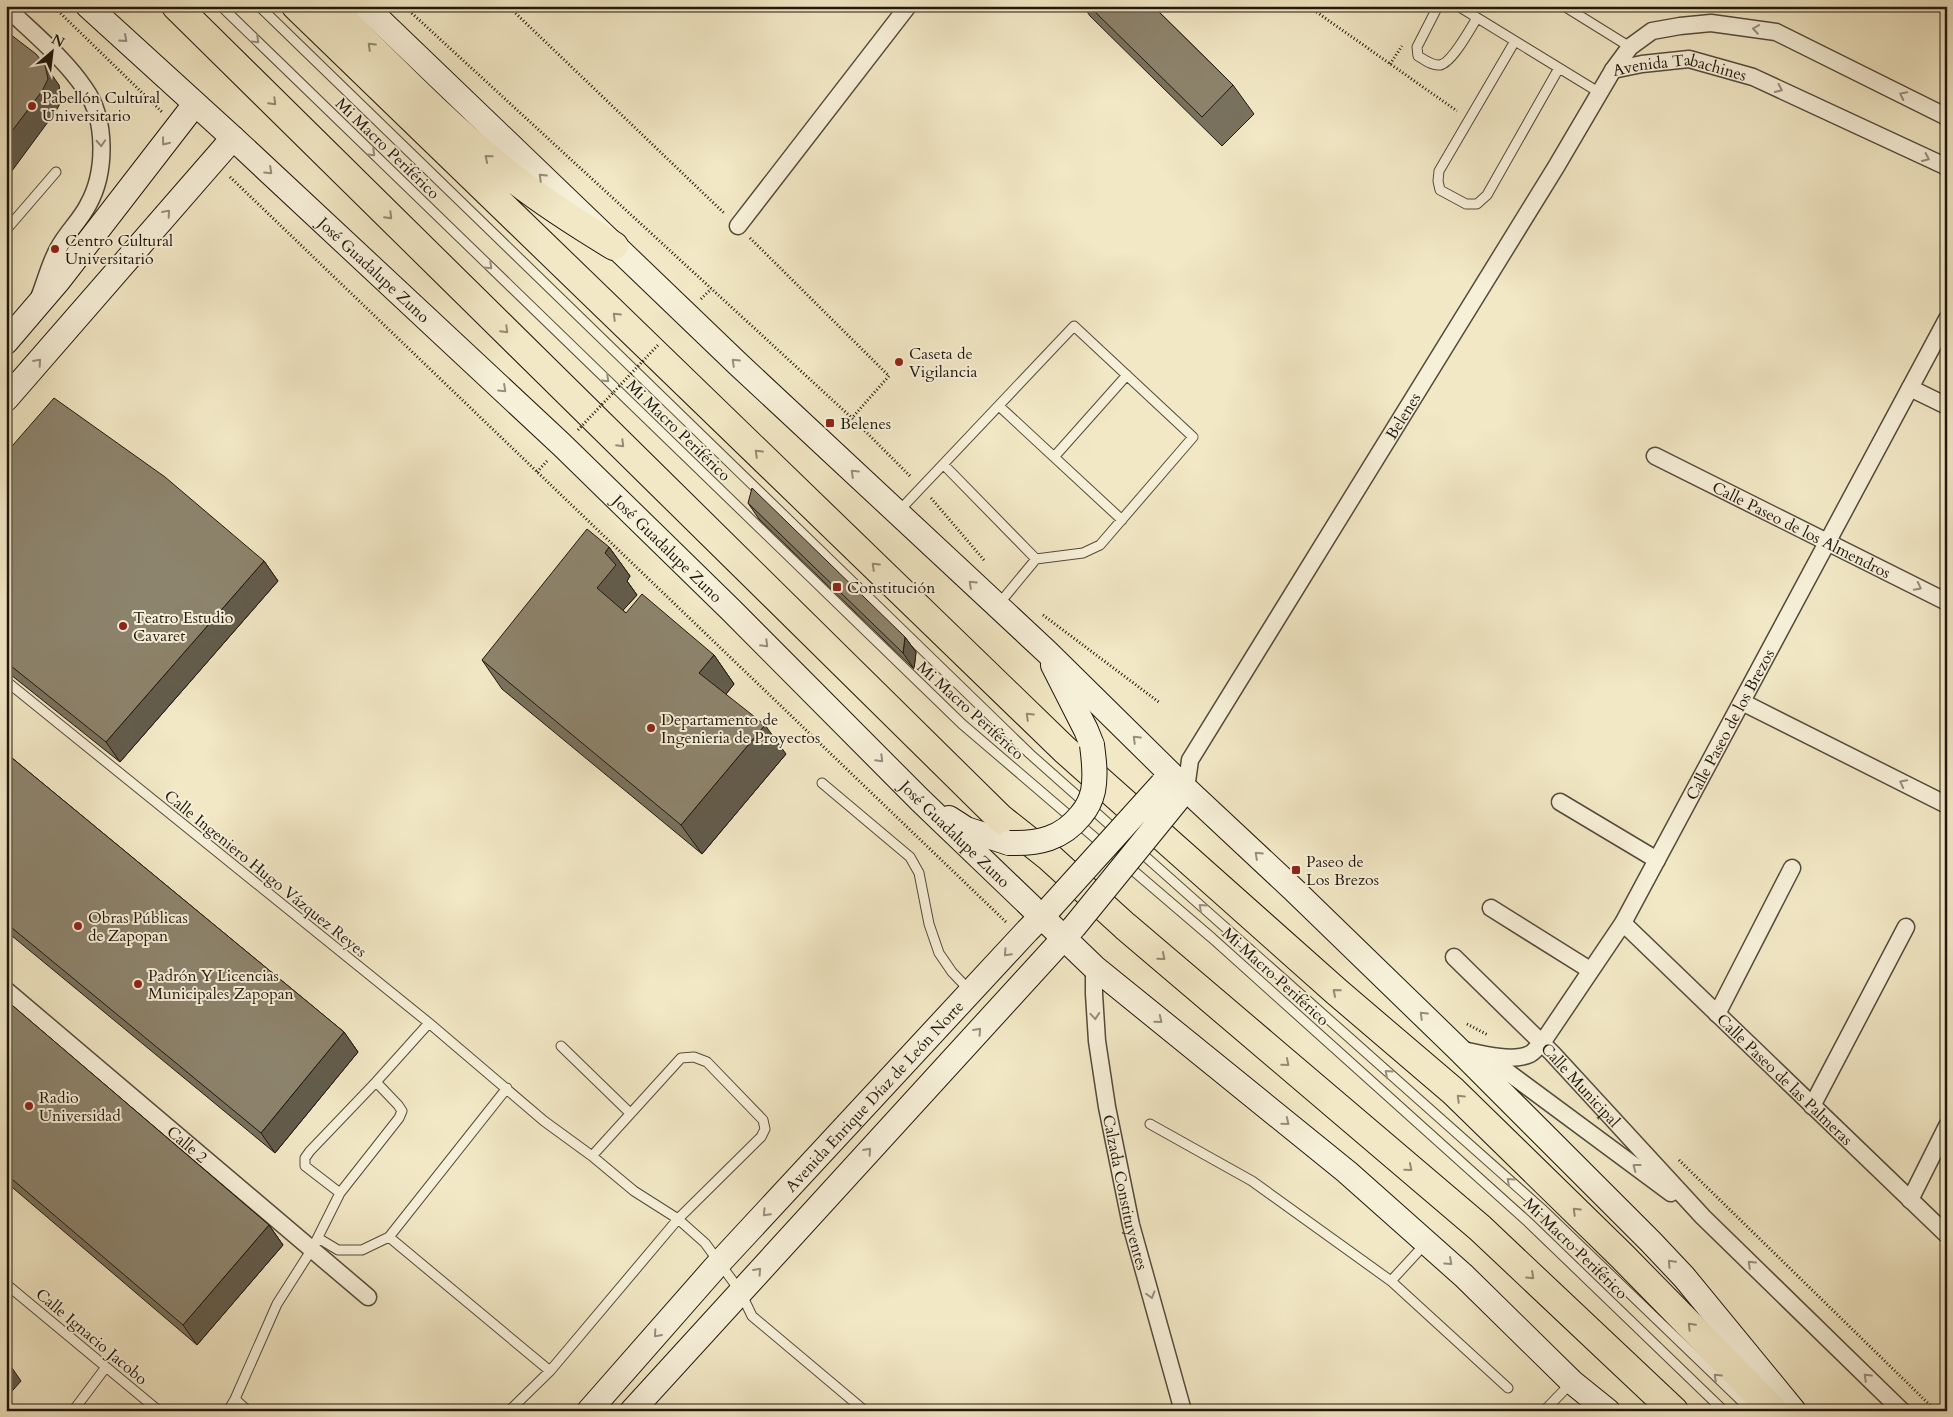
<svg xmlns="http://www.w3.org/2000/svg" width="1953" height="1417" viewBox="0 0 1953 1417" font-family="Cardo,serif">
	<style>
		.lines { fill: none; stroke-linecap: round; stroke-linejoin: round }
		.lane-casing { stroke: #544b3b; stroke-width: 11 }
		.street-casing { stroke: #544b3b; stroke-width: 19 }
		.secondary-casing { stroke: #20170d; stroke-width: 26 }
		.highway-casing { stroke: #20170d; stroke-width: 30 }
		.path { stroke: #20170d; stroke-width: 3; stroke-dasharray: 1 2.5; stroke-linecap: butt }
		.lane { stroke: #f7f0d9; stroke-width: 9 }
		.street { stroke: #f7f0d9; stroke-width: 16 }
		.secondary { stroke: #f7f0d9; stroke-width: 24 }
		.highway { stroke: #f2e8c5; stroke-width: 28 }
		.secondary-bridge-casing { stroke: #20170d; stroke-width: 26; stroke-linecap: butt }
		.path-bridge { stroke: #20170d; stroke-width: 3; stroke-dasharray: 1 2.5; stroke-linecap: butt }
		.secondary-bridge { stroke: #f7f0d9; stroke-width: 24 }
		.wall { fill: #79725e; stroke: #20170d }
		.shaded-wall { fill: #635c4c; stroke: #20170d }
		.building { fill: #8d846d; stroke: #20170d }
		.oneway { stroke: #968e7d }
		.oneway2 { stroke: #948a72 }
		.poi-dot { fill: #8f2418; stroke: #f7f0d9; stroke-width: 2 }
		.labels { text-anchor: middle; stroke-width: 4; stroke-linejoin: round; paint-order: stroke }
		.street-label { font-size: 16px; fill: #20170d; stroke: #f7f0d9 }
		.poi-label { font-size: 16px; fill: #20170d; stroke: #f7f0d9; text-anchor: start }
	</style>
	<rect width="100%" height="100%" fill="#f2e8c5"/>
	<filter id="stains"><feTurbulence type="fractalNoise" baseFrequency=".004" numOctaves="4"/><feColorMatrix values="0 0 0 0 .2 0 0 0 0 .09 0 0 0 0 .02 0 0 0 .5 -.17"/></filter>
	<radialGradient id="worn" r=".72"><stop offset=".6" stop-color="#630" stop-opacity="0"/><stop offset="1" stop-color="#630" stop-opacity=".3"/></radialGradient>
	<g class="lines">
		<g class="lane-casing">
			<path id="lane" d="M221 6 962 724 1212 938 1528 1222 1724 1411
				M259 6 1030 754 1541 1208 1752 1411
				M1438 6 1417 47 1418 56C1425 60 1432 66 1440 65 1452 63 1470 29 1477 18
				M1458 6 1600 93
				M1564 6 1630 47
				M1515 41 1439 171 1438 181 1440 190 1466 204H1477L1487 195 1559 68
				M6 230 56 172
				M999 406 1122 520
				M1054 457 1127 375
				M897 513 1074 326 1193 437 1100 545 1083 553 1036 559 944 465
				M998 605 1036 559
				M6 681 429 1023 544 1121 592 1156 634 1191 678 1219 705 1243 740 1291 752 1316 865 1411
				M822 783 910 857 919 873 929 924 939 953 952 972 971 992
				M561 1046 630 1113
				M1150 1124 1252 1181 1391 1281 1425 1244
				M340 1193 305 1166V1158L310 1151 376 1082
				M389 1237 550 1371
				M318 1238 338 1250H362L389 1237 507 1088
				M1391 1281 1508 1388
				M6 1284 159 1411
				M235 1399 248 1411
				M73 1411 106 1367
				M228 1411 235 1399 277 1304 312 1249 340 1193 399 1118 402 1111 398 1105 376 1082 429 1023
				M509 1411 550 1371 678 1219 761 1137 765 1129 763 1120 707 1062 694 1057 681 1058 592 1156
				M1544 1411 1572 1382"/>
		</g>
		<g class="street-casing">
			<g id="street">
				<path d="M6 7C33 33 64 58 85 89 107 120 106 173 88 205 80 221 66 233 58 249 50 263 46 280 40 295"/>
				<path id="s1" d="M1613 70 1642 64 1689 59 1753 77 1947 167"/>
				<path d="M738 226 908 6"/>
				<path d="M1910 388 1947 406"/>
				<path id="s2" d="M1655 456 1947 602"/>
				<path d="M1742 702 1947 805"/>
				<path id="s3" d="M1186 789 1190 760 1556 167 1613 70 1630 47 1652 31 1680 26 1711 23 1776 32 1947 117"/>
				<path d="M1560 802 1657 860"/>
				<path d="M1491 908 1590 970"/>
				<path id="s4" d="M1623 923 1947 1235"/>
				<path id="s5" d="M1454 957 1552 1053 1703 1217 1902 1411"/>
				<path id="s6" d="M1094 967V994L1097 1041 1107 1107 1131 1225 1183 1411"/>
				<path id="s7" d="M6 990 368 1297"/>
				<path d="M1717 1014 1792 868"/>
				<path id="s8" d="M1458 1049C1477 1053 1512 1063 1530 1054 1534 1052 1538 1046 1542 1043L1623 923 1947 319"/>
				<path d="M1486 1056 1671 1193"/>
				<path d="M1812 1106 1906 927"/>
				<path d="M1910 1200 1947 1126"/>
			</g>
		</g>
		<g class="secondary-casing">
			<g id="secondary">
				<path id="s9" d="M88 6 233 138 562 445 731 610 920 800 1094 967 1347 1172 1464 1276 1572 1382 1608 1411"/>
				<path d="M365 6 738 364 1047 652 1186 789 1293 889 1458 1049 1651 1242 1684 1277 1794 1411"/>
				<path d="M6 342 59 280 195 104"/>
				<path d="M6 399 233 138"/>
				<path d="M1053 665 1086 730 1092 745"/>
				<path d="M949 818 966 829 1009 843"/>
				<path id="s10" d="M589 1411 719 1263 1027 931 1050 908"/>
				<path d="M632 1411 1073 928"/>
			</g>
		</g>
		<g class="highway-casing">
			<path id="highway" d="M176 6 1000 818 1048 856 1125 926 1480 1228 1674 1411
				M296 6 1065 750 1337 992 1453 1091 1622 1256 1774 1411
				M329 6C386 62 442 121 504 171 538 199 576 223 614 246"/>
		</g>
		<path class="path" d="M53 6 162 112
			M404 6 852 418 911 477
			M508 6 724 213
			M1308 6 1457 111
			M1390 64 1402 46
			M230 177 1006 922
			M750 238 889 376 852 418
			M701 299 711 289
			M537 472 547 461
			M931 498 984 560
			M1043 615 1160 703
			M1467 1024 1488 1035
			M1679 1160 1936 1411"/>
		<use href="#lane" class="lane"/>
		<use href="#street" class="street"/>
		<use href="#secondary" class="secondary"/>
		<use href="#highway" class="highway"/>
		<g class="secondary-bridge-casing">
			<path id="secondary-bridge" d="M1009 843C1038 844 1062 839 1081 815 1087 808 1091 800 1093 791 1096 776 1094 760 1092 745
				M1050 908 1162 784
				M1074 927 1178 799"/>
		</g>
		<path class="path-bridge" d="M578 430 658 345"/>
		<use href="#secondary-bridge" class="secondary-bridge"/>
	</g>
	<path class="wall" d="M1083 6H1153L1233 85 1254 114 1222 146 1090 16Z
		M6 453 264 561 278 581 120 762 6 671Z
		M748 503 905 637 916 652 914 669 759 519Z
		M609 547 630 576 627 581 637 595 623 610 626 613 714 655 734 684 726 694 786 754 702 854 502 689 482 660Z
		M6 753 344 1032 358 1052 275 1153 6 931Z
		M6 1000 269 1225 283 1245 197 1345 6 1182Z"/>
	<path class="shaded-wall" d="M45 65 59 85 62 100 56 111 6 179V139Z
		M609 547 630 576 627 581 637 595 617 617 597 588 605 553Z
		M264 561 278 581 120 762 106 742Z
		M905 637 916 652 914 669 903 653Z
		M714 655 734 684 720 702 699 673Z
		M765 725 786 754 702 854 681 825Z
		M344 1032 358 1052 275 1153 261 1133Z
		M269 1225 283 1245 197 1345 183 1325Z
		M10 1365 21 1381 6 1398V1370Z"/>
	<path class="building" d="M1089 6H1153L1233 85 1202 117Z
		M6 31 36 54 45 65 48 79 42 91 6 139Z
		M54 398 165 477 264 561 106 742 6 662V453Z
		M752 488 905 637 903 653 748 503Z
		M587 529 609 547 605 553 616 565 597 588 626 613 642 594 714 655 699 673 765 725 681 825 482 660Z
		M6 753 344 1032 261 1133 6 923Z
		M6 1000 269 1225 183 1325 6 1174Z
		M6 1362 10 1365 6 1370Z"/>
	<defs><path id="oneway-chevron" d="M-2-3.5L2.5 0L-2 3.5" fill="none" stroke-width="1.6" stroke-linecap="round" stroke-linejoin="round" transform="scale(1.25)"/></defs>
	<g class="oneway">
		<use href="#oneway-chevron" transform="translate(1756 29) rotate(-172)"/>
		<use href="#oneway-chevron" transform="translate(124 39) rotate(42)"/>
		<use href="#oneway-chevron" transform="translate(256 40) rotate(44)"/>
		<use href="#oneway-chevron" transform="translate(1779 89) rotate(25)"/>
		<use href="#oneway-chevron" transform="translate(1903 95) rotate(-154)"/>
		<use href="#oneway-chevron" transform="translate(165 142) rotate(128)"/>
		<use href="#oneway-chevron" transform="translate(101 143) rotate(87)"/>
		<use href="#oneway-chevron" transform="translate(372 153) rotate(44)"/>
		<use href="#oneway-chevron" transform="translate(1926 158) rotate(25)"/>
		<use href="#oneway-chevron" transform="translate(269 171) rotate(43)"/>
		<use href="#oneway-chevron" transform="translate(542 177) rotate(-136)"/>
		<use href="#oneway-chevron" transform="translate(167 213) rotate(-49)"/>
		<use href="#oneway-chevron" transform="translate(489 266) rotate(44)"/>
		<use href="#oneway-chevron" transform="translate(38 362) rotate(-49)"/>
		<use href="#oneway-chevron" transform="translate(735 362) rotate(-136)"/>
		<use href="#oneway-chevron" transform="translate(606 379) rotate(44)"/>
		<use href="#oneway-chevron" transform="translate(503 389) rotate(43)"/>
		<use href="#oneway-chevron" transform="translate(854 473) rotate(-137)"/>
		<use href="#oneway-chevron" transform="translate(972 584) rotate(-137)"/>
		<use href="#oneway-chevron" transform="translate(1918 587) rotate(27)"/>
		<use href="#oneway-chevron" transform="translate(765 644) rotate(45)"/>
		<use href="#oneway-chevron" transform="translate(1136 739) rotate(-136)"/>
		<use href="#oneway-chevron" transform="translate(880 759) rotate(45)"/>
		<use href="#oneway-chevron" transform="translate(1903 783) rotate(-153)"/>
		<use href="#oneway-chevron" transform="translate(1258 855) rotate(-137)"/>
		<use href="#oneway-chevron" transform="translate(1202 907) rotate(-138)"/>
		<use href="#oneway-chevron" transform="translate(1007 953) rotate(133)"/>
		<use href="#oneway-chevron" transform="translate(1423 1015) rotate(-136)"/>
		<use href="#oneway-chevron" transform="translate(1095 1016) rotate(85)"/>
		<use href="#oneway-chevron" transform="translate(1159 1020) rotate(39)"/>
		<use href="#oneway-chevron" transform="translate(978 1031) rotate(-48)"/>
		<use href="#oneway-chevron" transform="translate(1388 1073) rotate(-138)"/>
		<use href="#oneway-chevron" transform="translate(1286 1122) rotate(39)"/>
		<use href="#oneway-chevron" transform="translate(868 1151) rotate(-48)"/>
		<use href="#oneway-chevron" transform="translate(1636 1167) rotate(-143)"/>
		<use href="#oneway-chevron" transform="translate(1510 1181) rotate(-138)"/>
		<use href="#oneway-chevron" transform="translate(766 1213) rotate(133)"/>
		<use href="#oneway-chevron" transform="translate(1449 1262) rotate(42)"/>
		<use href="#oneway-chevron" transform="translate(1671 1263) rotate(-133)"/>
		<use href="#oneway-chevron" transform="translate(1751 1264) rotate(-136)"/>
		<use href="#oneway-chevron" transform="translate(758 1271) rotate(-48)"/>
		<use href="#oneway-chevron" transform="translate(1151 1295) rotate(74)"/>
		<use href="#oneway-chevron" transform="translate(657 1334) rotate(131)"/>
		<use href="#oneway-chevron" transform="translate(1717 1377) rotate(-136)"/>
		<use href="#oneway-chevron" transform="translate(1867 1377) rotate(-136)"/>
	</g>
	<g class="oneway2">
		<use href="#oneway-chevron" transform="translate(371 46) rotate(-136)"/>
		<use href="#oneway-chevron" transform="translate(273 102) rotate(45)"/>
		<use href="#oneway-chevron" transform="translate(488 158) rotate(-140)"/>
		<use href="#oneway-chevron" transform="translate(389 216) rotate(45)"/>
		<use href="#oneway-chevron" transform="translate(616 316) rotate(-136)"/>
		<use href="#oneway-chevron" transform="translate(505 330) rotate(45)"/>
		<use href="#oneway-chevron" transform="translate(621 444) rotate(45)"/>
		<use href="#oneway-chevron" transform="translate(758 453) rotate(-136)"/>
		<use href="#oneway-chevron" transform="translate(875 566) rotate(-136)"/>
		<use href="#oneway-chevron" transform="translate(1029 716) rotate(-136)"/>
		<use href="#oneway-chevron" transform="translate(1162 957) rotate(40)"/>
		<use href="#oneway-chevron" transform="translate(1336 992) rotate(-139)"/>
		<use href="#oneway-chevron" transform="translate(1286 1063) rotate(40)"/>
		<use href="#oneway-chevron" transform="translate(1460 1098) rotate(-136)"/>
		<use href="#oneway-chevron" transform="translate(1409 1168) rotate(40)"/>
		<use href="#oneway-chevron" transform="translate(1576 1211) rotate(-136)"/>
		<use href="#oneway-chevron" transform="translate(1531 1276) rotate(43)"/>
		<use href="#oneway-chevron" transform="translate(1691 1326) rotate(-134)"/>
	</g>
	<g class="poi-dot">
		<circle cx="32" cy="106" r="5"/>
		<circle cx="55" cy="249" r="5"/>
		<circle cx="899" cy="362" r="5"/>
		<rect x="825" y="418" width="10" height="10" rx="2.5"/>
		<rect x="832" y="582" width="10" height="10" rx="2.5"/>
		<circle cx="123" cy="626" r="5"/>
		<circle cx="651" cy="728" r="5"/>
		<rect x="1291" y="865" width="10" height="10" rx="2.5"/>
		<circle cx="78" cy="926" r="5"/>
		<circle cx="138" cy="984" r="5"/>
		<circle cx="29" cy="1106" r="5"/>
	</g>
	<g class="labels">
		<g class="street-label">
			<text dy="6" stroke="none"><textPath href="#s1" startOffset="68">Avenida Tabachines</textPath></text>
			<text transform="translate(388 148) rotate(44)" y="6">Mi Macro Periférico</text>
			<text dy="6" stroke="none"><textPath href="#s9" startOffset="389">José Guadalupe Zuno</textPath></text>
			<text dy="6" stroke="none"><textPath href="#s3" startOffset="434">Belenes</textPath></text>
			<text transform="translate(679 430) rotate(44)" y="6">Mi Macro Periférico</text>
			<text dy="6" stroke="none"><textPath href="#s2" startOffset="164">Calle Paseo de los Almendros</textPath></text>
			<text dy="6" stroke="none"><textPath href="#s9" startOffset="794">José Guadalupe Zuno</textPath></text>
			<text transform="translate(971 710) rotate(42)" y="6">Mi Macro Periférico</text>
			<text dy="6" stroke="none"><textPath href="#s8" startOffset="460">Calle Paseo de los Brezos</textPath></text>
			<text dy="6" stroke="none"><textPath href="#s9" startOffset="1199">José Guadalupe Zuno</textPath></text>
			<text transform="translate(266 873) rotate(39)" y="6">Calle Ingeniero Hugo Vázquez Reyes</text>
			<text transform="translate(1276 976) rotate(42)" y="6">Mi Macro Periférico</text>
			<text dy="6" stroke="none"><textPath href="#s4" startOffset="225">Calle Paseo de las Palmeras</textPath></text>
			<text dy="6" stroke="none"><textPath href="#s5" startOffset="180">Calle Municipal</textPath></text>
			<text dy="6" stroke="none"><textPath href="#s10" startOffset="425">Avenida Enrique Díaz de León Norte</textPath></text>
			<text dy="6" stroke="none"><textPath href="#s7" startOffset="238">Calle 2</textPath></text>
			<text dy="6" stroke="none"><textPath href="#s6" startOffset="228">Calzada Constituyentes</textPath></text>
			<text transform="translate(1576 1248) rotate(44)" y="6">Mi Macro Periférico</text>
			<text transform="translate(92 1336) rotate(40)" y="6">Calle Ignacio Jacobo</text>
		</g>
		<g class="poi-label">
			<text x="42" y="103">Pabellón Cultural<tspan x="42" dy="18">Universitario</tspan></text>
			<text x="65" y="246">Centro Cultural<tspan x="65" dy="18">Universitario</tspan></text>
			<text x="909" y="359">Caseta de<tspan x="909" dy="18">Vigilancia</tspan></text>
			<text x="840" y="429">Belenes</text>
			<text x="847" y="593">Constitución</text>
			<text x="133" y="623">Teatro Estudio<tspan x="133" dy="18">Cavaret</tspan></text>
			<text x="661" y="725">Departamento de<tspan x="661" dy="18">Ingenieria de Proyectos</tspan></text>
			<text x="1306" y="867">Paseo de<tspan x="1306" dy="18">Los Brezos</tspan></text>
			<text x="88" y="923">Obras Públicas<tspan x="88" dy="18">de Zapopan</tspan></text>
			<text x="148" y="981">Padrón Y Licencias<tspan x="148" dy="18">Municipales Zapopan</tspan></text>
			<text x="39" y="1103">Radio<tspan x="39" dy="18">Universidad</tspan></text>
		</g>
	</g>
	<rect width="1953" height="1417" fill="none" stroke="#f2e8c5" stroke-width="25"/>
	<rect x="8" y="8" width="1938" height="1402" fill="none" stroke="#20170d" stroke-width="2.5"/>
	<rect x="12" y="12" width="1928" height="1392" fill="none" stroke="#20170d"/>
	<g transform="translate(52 52) rotate(28)" stroke="#f7f0d9" stroke-width="4" paint-order="stroke">
	<path d="M0-4L9 19L0 12L-9 19Z" fill="#20170d"/>
	<text y="-8" font-size="14" font-weight="bold" text-anchor="middle" fill="#20170d">N</text>
	</g>
	<rect width="100%" height="100%" filter="url(#stains)"/>
	<rect width="100%" height="100%" fill="url(#worn)"/>
</svg>
